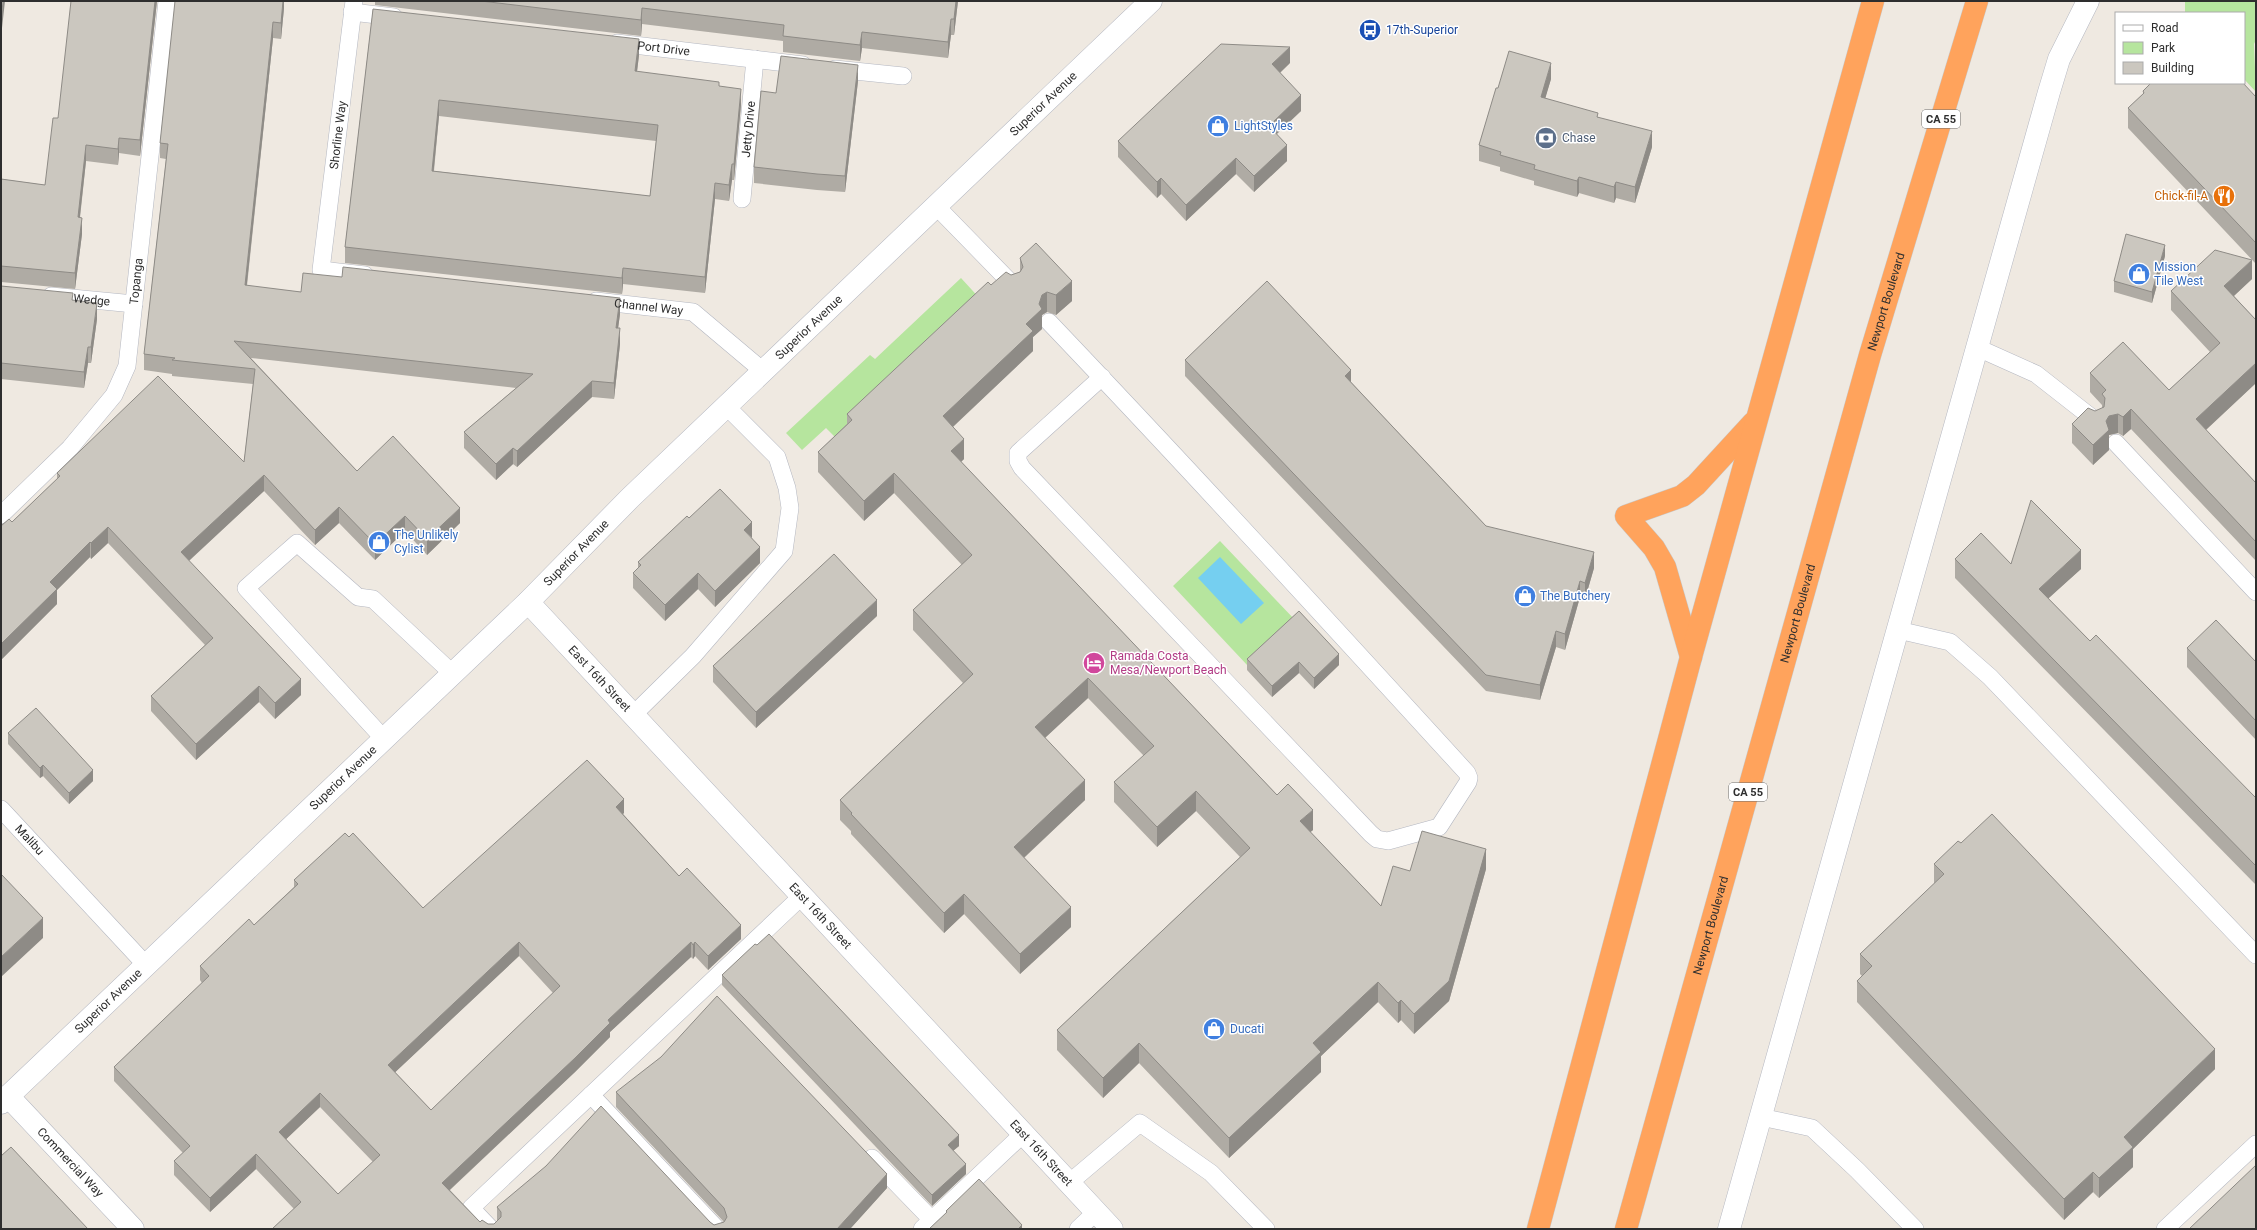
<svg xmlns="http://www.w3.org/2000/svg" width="2257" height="1230" viewBox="0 0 2257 1230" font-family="Roboto,sans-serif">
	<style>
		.green { fill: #b6e59e }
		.water { fill: #75cff0 }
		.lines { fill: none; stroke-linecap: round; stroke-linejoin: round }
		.lane-casing { stroke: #b4b7c1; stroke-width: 18 }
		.street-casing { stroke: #b4b7c1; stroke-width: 23 }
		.secondary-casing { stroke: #b4b7c1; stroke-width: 23 }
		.highway-casing { stroke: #c9c9c9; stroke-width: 23 }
		.lane { stroke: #fff; stroke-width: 17 }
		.street { stroke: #fff; stroke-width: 22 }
		.secondary { stroke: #fff; stroke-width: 22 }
		.highway { stroke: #ffa35c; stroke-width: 22 }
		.wall { fill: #afaba4; fill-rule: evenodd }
		.shaded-wall { fill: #8e8b86 }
		.building { fill: #cbc7bf; stroke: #8e8b86; fill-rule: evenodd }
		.labels { text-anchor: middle; stroke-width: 3; stroke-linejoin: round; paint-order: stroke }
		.shield { fill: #fff; stroke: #6d6d6d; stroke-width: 1 }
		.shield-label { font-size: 11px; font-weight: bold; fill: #2e2e2e }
		.transit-label { font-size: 12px; fill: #164399; stroke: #fff; text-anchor: start }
		.street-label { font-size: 12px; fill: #2e2e2e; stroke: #fff }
		.shop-label { font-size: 12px; fill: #366cbe; stroke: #fff; text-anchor: start }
		.service-label { font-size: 12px; fill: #4e5e75; stroke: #fff; text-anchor: start }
		.food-label { font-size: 12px; fill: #c56008; stroke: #fff; text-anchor: end }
		.hotel-label { font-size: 12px; fill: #b23c85; stroke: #fff; text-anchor: start }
	</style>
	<rect width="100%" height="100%" fill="#efe9e1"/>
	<path class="green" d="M2185 1H2256V40L2254 44 2256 92 2244 79V13H2185Z
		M961 278 983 302 837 439 826 428 802 450 786 433 870 355 875 359Z
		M1220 541 1296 621 1248 666 1173 586Z"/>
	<path class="water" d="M1220 557 1264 603 1241 624 1198 578Z"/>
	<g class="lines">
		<g class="lane-casing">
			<g id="lane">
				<path d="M354 1 321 270 365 275"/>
				<path d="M352 12 394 17"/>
				<path id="s1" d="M617 43 803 65"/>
				<path d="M835 69 903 76"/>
				<path id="s2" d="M742 199 755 59"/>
				<path d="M936 206 1013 285"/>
				<path id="s3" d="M51 296 134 304"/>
				<path id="s4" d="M596 301 693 312 763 371"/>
				<path d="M1049 322C1191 471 1329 622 1467 773L1469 778 1468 782 1439 827 1388 841 1377 839 1371 834 1022 468 1018 461V453L1102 377"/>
				<path d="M1978 348 2036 374 2096 421"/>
				<path d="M2116 443 2256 592"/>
				<path id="s5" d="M1 515 70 448 114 395 127 366 167 1"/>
				<path d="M1898 630 1950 642 1990 677 2256 955"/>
				<path d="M633 715 693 656 784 551 790 508 787 488 777 457 726 406"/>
				<path d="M384 739 246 588 297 543 358 597 373 599 453 674"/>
				<path id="s6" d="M1 809 146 965"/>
				<path d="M591 1095 717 1229"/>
				<path d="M1761 1117 1812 1128 1857 1170 1915 1229"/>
				<path d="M872 1158 932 1220"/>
				<path d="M1069 1183 1140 1123 1211 1173 1266 1229"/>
				<path d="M491 1229 471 1208 802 896"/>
				<path d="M922 1229 1023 1134"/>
				<path d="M1078 1229 1096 1212"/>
				<path d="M2165 1229 2256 1144"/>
			</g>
		</g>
		<g class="street-casing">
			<g id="street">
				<path id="s7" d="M8 1096 133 1229"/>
			</g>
		</g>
		<g class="secondary-casing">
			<g id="secondary">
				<path id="s8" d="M528 602 1112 1229"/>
				<path id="s9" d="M1 1103 528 602 630 498 1151 1"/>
				<path d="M1729 1229 2049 92 2059 59 2088 1"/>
			</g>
		</g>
		<g class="highway-casing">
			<g id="highway">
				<path d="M1691 657 1665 567 1654 548 1626 516 1682 496 1696 485 1753 423"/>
				<path d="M1538 1229 1691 657 1873 1"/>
				<path id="s10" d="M1626 1229 1870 355 1977 1"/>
			</g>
		</g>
		<use href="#lane" class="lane"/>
		<use href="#street" class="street"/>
		<use href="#secondary" class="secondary"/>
		<use href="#highway" class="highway"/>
	</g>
	<path class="wall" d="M157 1 140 156 119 153 118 165 86 161 80 218 82 234 75 289 1 282V179L45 185 58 118Z
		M284 1V8L281 39 273 38 247 286 301 292 620 314 618 328 620 344 614 399 592 397 517 467 513 464 496 480 464 448V432L516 388 251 358 357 471 460 523 427 555 405 531 375 560 339 523 315 545 264 491 189 561 301 695 275 719 259 702 196 760 151 711V696L205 645 108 543 91 559 90 557 57 590V604L1 660V526L12 522 57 479V473L244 462 253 384 172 376V374L144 370V354L166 159 160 158V143Z
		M375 1H958L954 35H951L948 58 862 48 860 61 783 52V41L642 24 641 36 375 5Z
		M373 9 639 55 637 72 719 86 741 105 734 180H732L729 201 715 199 705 293 623 284 622 294 345 263V247ZM439 116 656 141 650 196 434 171Z
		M1290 63 1280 73 1301 111 1277 134 1287 161 1254 192 1236 174 1186 221 1161 194 1157 198 1118 157V141Z
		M1551 79 1545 98 1598 117 1652 147 1635 203 1616 198 1614 203 1579 193 1577 197 1534 185V181L1500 171V167L1479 161V145L1498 88Z
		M858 81 845 192 817 190 754 183V167L776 93Z
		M2143 91 2256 97V264L2128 128V108L2143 94Z
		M2165 256 2152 303 2114 292V281Z
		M1020 258 1072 301 1056 315 1047 312 1042 315V329L1033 337V351L953 427 964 459 961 462 1277 795 1313 830 1310 832 1381 906 1410 871 1486 869 1449 1001 1414 1034 1401 1020 1398 1023 1378 1002 1321 1056V1072L1229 1158 1139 1063 1103 1098 1057 1050V1030L1240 857 1196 811 1157 847 1114 802V782L1144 756 1088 698 1045 738 1085 800 1024 858 1071 927 1020 974 964 914 944 933 851 834V831L840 820V800L963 683 913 630V610L962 565 894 493 864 521 818 472V452L847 424V414L991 285 1011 275 1020 272Z
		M2252 279 2234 296 2256 320V383L2206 430 2256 483V561L2131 429 2123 436 2118 433 2109 435V450L2093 465 2072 443V424L2102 408V405L2090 392V373L2169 390 2210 352 2171 310V291Z
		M1 286 73 300 97 319 91 363H88L84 388 1 379Z
		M1185 360 1351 382 1486 526 1594 568 1585 599 1580 597 1565 650 1556 647 1540 700 1486 691 1185 376Z
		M689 518 752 538 760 563 715 607 698 589 665 621 633 588V573L638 568V562Z
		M1955 559 2011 564 2081 569 2048 598 2090 641 2256 798V885L1955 578Z
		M1299 611 1339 665 1314 689 1299 673 1272 697 1247 670V659Z
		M877 616 756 728 713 682V666Z
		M2187 648 2256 662V740L2187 667Z
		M8 733 93 781 69 804 43 776 40 778 8 744Z
		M624 813 623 814 679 876 741 939 708 970 695 956 693 959 691 957 610 1032V1037L575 1072 450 1190 480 1222 488 1224H494L497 1221V1207L710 1222 714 1225 724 1222 616 1107V1092L887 1188 850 1229H272L294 1209 256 1169 210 1212 174 1175V1161L183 1153 114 1081V1067L202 983 200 980V966L254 925 294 887V880L423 908ZM519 956 553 993 431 1110 395 1072ZM320 1107 373 1162 338 1194 286 1139Z
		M1934 864 2215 1069 2133 1149V1167L2099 1198 2093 1192 2064 1220 1857 1002V981L1862 976 1860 974V954L1934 884Z
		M722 975 959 1146 953 1151 966 1174 932 1206 722 985Z"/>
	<path class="shaded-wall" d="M3 1H5L1 37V22Z
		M155 1H157L140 156V140Z
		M283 1H284V8L281 39V23Z
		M956 1H958L954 35V19Z
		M642 8V24L641 36V20Z
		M951 19V35L948 58V42Z
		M273 22V38L245 301V285Z
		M862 32V48L860 61V45Z
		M639 39V55L635 87V71Z
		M1290 47V63L1272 80V64Z
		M1551 63V79L1541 113V97Z
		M858 65V81L845 192V176Z
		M741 89V105L734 180V164Z
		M1301 95V111L1269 141V126Z
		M439 100V116L432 187V171Z
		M1652 131V147L1635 203V187Z
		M119 138V153L118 165V149Z
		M86 145V161L78 233V217Z
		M1287 145V161L1254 192V176Z
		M1236 158V174L1186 221V205Z
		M732 164V180L729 201V185Z
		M1579 177V193L1577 197V181Z
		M1161 178V194L1157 198V182Z
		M1616 182V198L1614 203V187Z
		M715 183V199L705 293V277Z
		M82 218V234L75 289V273Z
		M2165 245V256L2152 303V292Z
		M2252 260V279L2224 305V286Z
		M623 268V284L622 294V278Z
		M1072 281V301L1056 315V295Z
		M1047 292V312L1042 315V329L1033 337V351L943 436V416L1026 324 1039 304 1042 295Z
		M620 298V314L616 344V328Z
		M97 303V319L91 363V347Z
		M620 328V344L614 399V383Z
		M88 347V363L84 388V372Z
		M2256 363V383L2196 439V419Z
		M1351 370V386L1345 376Z
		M592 381V397L517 467V451Z
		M2131 409V429L2123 436V417Z
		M2118 414V433L2109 435V450L2093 465V445L2109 416Z
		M964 439V459L951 471V451Z
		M513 448V464L496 480V464Z
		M894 473V493L864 521V501Z
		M264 475V491L181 568V552Z
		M339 507V523L315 545V530Z
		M460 508V523L427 555V539Z
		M405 516V531L375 560V544Z
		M752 522V538L744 530Z
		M108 527V543L91 559V543Z
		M90 542V557L57 590V604L1 660V644L50 582Z
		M760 547V563L715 607V591Z
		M2081 550V569L2039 607V589Z
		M1594 552V568L1585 599V583Z
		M698 573V589L665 621V605Z
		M1580 581V597L1565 650V634Z
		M877 600V616L756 728V712Z
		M1556 631V647L1540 700V685Z
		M1339 654V665L1314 689V678Z
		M1299 662V673L1272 697V686Z
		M1088 678V698L1035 747V727Z
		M301 679V695L275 719V703Z
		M259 686V702L196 760V744Z
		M43 765V776L40 778V768Z
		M93 770V781L69 804V793Z
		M1085 780V800L1014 867V847Z
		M1196 791V811L1157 847V827Z
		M624 799V813L616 821V807Z
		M1313 810V830L1300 841V821Z
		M1486 849V869L1449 1001 1414 1034V1014Z
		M964 894V914L944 933V913Z
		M1071 907V927L1020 974V954Z
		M43 918V938L1 977V957Z
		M741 925V939L708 970V956Z
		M519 942V956L388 1079V1065Z
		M691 942V957L610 1032V1037L575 1072 442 1197V1183L608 1020Z
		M695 942V956L693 959V945Z
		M1378 982V1002L1321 1056V1072L1229 1158V1138L1313 1043Z
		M1401 1000V1020L1398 1023V1003Z
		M1139 1043V1063L1103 1098V1078Z
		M2215 1049V1069L2133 1149V1167L2099 1198V1178L2124 1137Z
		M320 1093V1107L279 1146V1132Z
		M959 1135V1146L948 1155V1145Z
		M256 1154V1169L210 1212V1198Z
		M966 1164V1174L932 1206V1195Z
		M2093 1172V1192L2064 1220V1199Z
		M887 1174V1188L850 1229H837Z
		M1022 1225V1229H1018Z"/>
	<path class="building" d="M1 1H3L1 22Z
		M71 1H155L140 140 119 138 118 149 86 145 78 217 82 218 75 273 1 266V179L45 185 53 118H58Z
		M175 1H283L281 23 273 22 245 285 301 292 303 273 342 277 343 267 620 298 616 328H620L614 383 592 381 517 451 513 448 496 464 464 432 533 374 234 341 357 471 393 436 460 508 427 539 405 516 375 544 339 507 315 530 264 475 181 552 301 679 275 703 259 686 196 744 151 696 213 638 108 527 91 543 90 542 50 582 57 589 1 644V526L9 519 12 522 60 476 57 473 158 376 244 462 255 369 172 360 175 358 144 354 168 144 160 143Z
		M481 1H956L954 19H951L948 42 862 32 860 45 783 36 784 25 642 8 641 20Z
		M373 9 639 39 635 71 719 82V86L741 89 734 164H732L729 185 715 183 705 277 623 268 622 278 345 247ZM439 100 658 125 650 196 432 171Z
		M1221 44 1290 47 1272 64 1301 95 1269 126 1287 145 1254 176 1236 158 1186 205 1161 178 1157 182 1118 141Z
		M1509 51 1551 63 1541 97 1598 113 1597 117 1652 131 1635 187 1616 182 1614 187 1579 177 1577 181 1534 169 1535 165 1500 155 1501 152 1479 145 1496 88H1498Z
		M781 56 858 65 845 176 817 174 754 167 761 91 776 93Z
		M2151 83H2243L2256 97V243L2128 108 2144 93 2143 91Z
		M2126 234 2165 245 2152 292 2114 281Z
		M1036 243 1072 281 1056 295 1047 292 1042 295 1039 304 1042 309 1026 324 1033 331 943 416 964 439 951 451 1277 795 1288 784 1313 810 1300 821 1381 906 1393 866 1410 871 1422 831 1486 849 1449 981 1414 1014 1401 1000 1398 1003 1378 982 1313 1043 1321 1052 1229 1138 1139 1043 1103 1078 1057 1030 1250 848 1196 791 1157 827 1114 782 1154 746 1088 678 1035 727 1085 780 1014 847 1071 907 1020 954 964 894 944 913 851 814 852 813 840 800 973 674 913 610 972 555 894 473 864 501 818 452 852 420 847 414 988 282 991 285 1006 272 1011 275 1020 272 1023 267 1020 258Z
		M2215 250 2252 260 2224 286 2256 320V363L2196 419 2256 483V542L2131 409 2123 417 2118 414 2109 416 2106 421 2109 430 2093 445 2072 424 2088 408 2095 411 2104 407 2105 398 2102 394 2106 390 2090 373 2123 342 2169 390 2220 343 2171 291Z
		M1267 281 1351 370 1345 376 1486 526 1594 552 1585 583 1580 581 1565 634 1556 631 1540 685 1486 675 1185 360Z
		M1 286 73 293 72 300 97 303 91 347H88L84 372 1 363Z
		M720 489 752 522 744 530 760 547 715 591 698 573 665 605 633 573 641 565 638 562 687 516 689 518Z
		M2031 500 2081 550 2039 589 2090 641 2096 635 2256 798V866L1955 559 1981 533 2011 564Z
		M834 554 877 600 756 712 713 666Z
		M1299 611 1339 654 1314 678 1299 662 1272 686 1247 659Z
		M2216 620 2256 662V721L2187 648Z
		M36 708 93 770 69 793 43 765 40 768 8 733Z
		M587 760 624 799 616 807 679 876 687 868 741 925 708 956 695 942 693 945 691 942 608 1020 610 1023 575 1058 442 1183 480 1222 482 1220 488 1224H494L501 1217V1212L497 1207 546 1166 601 1106 710 1222 714 1225 724 1222 727 1217 724 1208 616 1092 661 1057 717 996 887 1174 837 1229H272L301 1202 256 1154 210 1198 174 1161 190 1146 114 1067 209 976 200 966 249 919 254 925 298 884 294 880 345 833 349 837 353 833 423 908ZM519 942 560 986 431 1110 388 1065ZM320 1093 380 1155 338 1194 279 1132Z
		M1992 814 2215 1049 2124 1137 2133 1147 2099 1178 2093 1172 2064 1199 1857 981 1872 966 1860 954 1944 874 1934 864 1958 841 1961 843Z
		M1 874 43 918 1 957Z
		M769 934 959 1135 948 1145 966 1164 932 1195 722 975 755 944 757 945Z
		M11 1147 88 1229H1V1156Z
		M2256 1165V1229H2189Z
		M979 1179 1022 1225 1018 1229H929L947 1212 946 1211Z"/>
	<defs>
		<g id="bus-disc" transform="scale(1.15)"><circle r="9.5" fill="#1a4fb4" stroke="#fff"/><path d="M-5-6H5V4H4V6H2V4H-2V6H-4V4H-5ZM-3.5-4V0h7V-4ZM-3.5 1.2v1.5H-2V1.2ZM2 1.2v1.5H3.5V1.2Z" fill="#fff"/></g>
		<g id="shop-disc" transform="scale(1.15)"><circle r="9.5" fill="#3f7fe0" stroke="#fff"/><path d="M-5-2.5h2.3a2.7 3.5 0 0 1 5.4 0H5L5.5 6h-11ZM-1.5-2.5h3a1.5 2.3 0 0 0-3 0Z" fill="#fff"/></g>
		<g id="bank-disc" transform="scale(1.15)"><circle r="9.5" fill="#5c6f8a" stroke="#fff"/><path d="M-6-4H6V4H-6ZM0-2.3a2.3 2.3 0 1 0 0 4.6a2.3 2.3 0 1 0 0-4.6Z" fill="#fff"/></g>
		<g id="restaurant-disc" transform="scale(1.15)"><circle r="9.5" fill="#e8710a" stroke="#fff"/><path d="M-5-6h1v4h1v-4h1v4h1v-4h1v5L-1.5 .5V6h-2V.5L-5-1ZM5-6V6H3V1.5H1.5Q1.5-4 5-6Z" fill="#fff"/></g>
		<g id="hotel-disc" transform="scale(1.15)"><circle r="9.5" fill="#d1479c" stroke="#fff"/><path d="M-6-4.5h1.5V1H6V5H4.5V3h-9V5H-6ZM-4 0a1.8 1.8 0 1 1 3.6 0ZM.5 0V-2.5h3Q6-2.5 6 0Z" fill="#fff"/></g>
	</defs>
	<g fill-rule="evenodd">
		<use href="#bus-disc" x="1370" y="30"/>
		<use href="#shop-disc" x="1218" y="126"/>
		<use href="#bank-disc" x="1546" y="138"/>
		<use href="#restaurant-disc" x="2224" y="196"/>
		<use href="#shop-disc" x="2139" y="274"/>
		<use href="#shop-disc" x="379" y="542"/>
		<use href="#shop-disc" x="1525" y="596"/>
		<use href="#hotel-disc" x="1094" y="663"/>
		<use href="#shop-disc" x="1214" y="1029"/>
	</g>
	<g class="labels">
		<g class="shield">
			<rect x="1922" y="110" width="38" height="18" rx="3"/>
			<rect x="1729" y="783" width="38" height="18" rx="3"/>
		</g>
		<g class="shield-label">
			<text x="1941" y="123">CA 55</text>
			<text x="1748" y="796">CA 55</text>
		</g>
		<g class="transit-label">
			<text x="1386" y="34">17th-Superior</text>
		</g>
		<g class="street-label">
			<text dy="4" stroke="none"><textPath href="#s1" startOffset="47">Port Drive</textPath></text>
			<text dy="4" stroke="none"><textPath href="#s9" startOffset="1444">Superior Avenue</textPath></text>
			<text dy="4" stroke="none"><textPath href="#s2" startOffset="70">Jetty Drive</textPath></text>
			<text transform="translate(338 135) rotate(-83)" y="4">Shorline Way</text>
			<text dy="4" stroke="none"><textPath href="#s5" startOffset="282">Topanga</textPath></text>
			<text dy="4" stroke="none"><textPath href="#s3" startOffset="41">Wedge</textPath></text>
			<text dy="4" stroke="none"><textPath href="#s10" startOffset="963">Newport Boulevard</textPath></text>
			<text dy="4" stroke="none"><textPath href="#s4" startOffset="53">Channel Way</textPath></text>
			<text dy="4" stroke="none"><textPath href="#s9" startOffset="1120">Superior Avenue</textPath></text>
			<text dy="4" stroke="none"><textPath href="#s9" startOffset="796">Superior Avenue</textPath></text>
			<text dy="4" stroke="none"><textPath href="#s10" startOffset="639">Newport Boulevard</textPath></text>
			<text dy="4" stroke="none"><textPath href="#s8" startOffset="105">East 16th Street</textPath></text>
			<text dy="4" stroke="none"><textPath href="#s9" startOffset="472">Superior Avenue</textPath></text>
			<text dy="4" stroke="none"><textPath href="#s6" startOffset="42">Malibu</textPath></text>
			<text dy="4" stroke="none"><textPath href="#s8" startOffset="429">East 16th Street</textPath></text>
			<text dy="4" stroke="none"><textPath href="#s10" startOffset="315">Newport Boulevard</textPath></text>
			<text dy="4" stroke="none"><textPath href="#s9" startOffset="148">Superior Avenue</textPath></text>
			<text dy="4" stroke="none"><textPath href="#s8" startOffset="753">East 16th Street</textPath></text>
			<text dy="4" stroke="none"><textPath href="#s7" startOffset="91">Commercial Way</textPath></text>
		</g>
		<g class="shop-label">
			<text x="1234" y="130">LightStyles</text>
			<text x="2154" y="271">Mission<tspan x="2154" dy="14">Tile West</tspan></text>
			<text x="394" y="539">The Unlikely<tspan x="394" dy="14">Cylist</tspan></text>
			<text x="1540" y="600">The Butchery</text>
			<text x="1230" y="1033">Ducati</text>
		</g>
		<g class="service-label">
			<text x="1562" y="142">Chase</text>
		</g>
		<g class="food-label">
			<text x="2208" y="200">Chick-fil-A</text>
		</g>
		<g class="hotel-label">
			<text x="1110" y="660">Ramada Costa<tspan x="1110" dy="14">Mesa/Newport Beach</tspan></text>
		</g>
	</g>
	<rect width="2257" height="1230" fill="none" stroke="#2e2e2e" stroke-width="4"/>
	<rect x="2115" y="12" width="130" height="72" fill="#ffffff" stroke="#ababab"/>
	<rect x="2123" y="25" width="20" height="6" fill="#ffffff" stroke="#ababab"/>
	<text x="2151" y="32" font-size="12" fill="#2e2e2e">Road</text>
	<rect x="2123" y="42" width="20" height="12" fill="#b6e59e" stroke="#ababab"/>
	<text x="2151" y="52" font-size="12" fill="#2e2e2e">Park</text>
	<rect x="2123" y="62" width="20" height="12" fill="#cbc7bf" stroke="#ababab"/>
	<text x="2151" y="72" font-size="12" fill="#2e2e2e">Building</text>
</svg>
